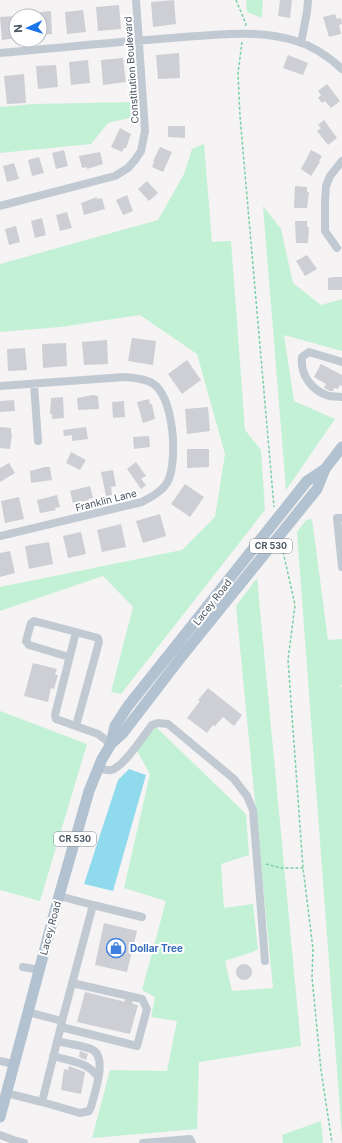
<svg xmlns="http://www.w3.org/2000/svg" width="342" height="1143" viewBox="0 0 342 1143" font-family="Inter,sans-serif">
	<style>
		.green { fill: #c3f1d5 }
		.water { fill: #90daee }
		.building { fill: #cdcfd5 }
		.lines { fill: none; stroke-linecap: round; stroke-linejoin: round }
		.minor-tunnel { stroke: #caccce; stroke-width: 8; stroke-dasharray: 8 4; stroke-linecap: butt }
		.path { stroke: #7ad0a6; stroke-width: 1.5; stroke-dasharray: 3 2; stroke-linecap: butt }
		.minor { stroke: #c1cad2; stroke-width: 8 }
		.major { stroke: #b3c2d1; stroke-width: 11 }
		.labels { text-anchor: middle; stroke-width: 4; stroke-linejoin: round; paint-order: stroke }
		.shield { fill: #fff; stroke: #808990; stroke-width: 1 }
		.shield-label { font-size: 9px; font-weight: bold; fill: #4a5661 }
		.street-label { font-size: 10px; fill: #4a5661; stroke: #fff }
		.shop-label { font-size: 10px; font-weight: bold; fill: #366cbe; stroke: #fff; text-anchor: start }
	</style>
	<rect width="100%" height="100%" fill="#f5f3f3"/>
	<path class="green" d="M246 0H263L262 18 247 12Z
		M134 102 133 117 108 123 91 144 0 153V107L34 104Z
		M204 144 212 242 231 241 245 430 261 450 265 510 121 694 111 692 133 607 103 576 0 611V587L182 550 215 517 225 454 197 354 140 315 60 327 0 332V264L158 220 184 174 192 149Z
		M263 206 281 229 293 283 321 305 342 299V351L284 335 294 401 335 419 286 490Z
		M312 519 328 640 342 639V685L339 686 342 687V1137L297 532 306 520Z
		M257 578 301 1046 199 1062 197 1129 92 1138 110 1070 167 1071 177 1021 151 1017 155 997 142 990 166 901 124 888 150 774 136 749 156 727 246 814 249 855 221 864 224 908 253 904 258 950 225 961 232 991 273 988 236 606Z
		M0 711 87 744 40 901 0 890Z
		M321 1121 323 1143H283L282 1135Z"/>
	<path class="water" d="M129 769 146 775 113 891 84 884 118 780Z"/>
	<path class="building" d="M174 0 176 24 153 27 151 2Z
		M280 0H292L290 18 278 16Z
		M119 5 121 29 98 31 96 7Z
		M83 10 86 32 67 34 65 12Z
		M51 11 52 34 40 35V12Z
		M335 14 337 19 341 18 342 24 339 25 341 34 329 37 323 17Z
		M16 16V38L2 40 0 17Z
		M179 53 180 78 158 79 156 55Z
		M288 55 308 63 303 75 283 68Z
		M123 58 126 82 103 85 101 60Z
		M88 60 90 83 71 85 69 62Z
		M56 65 58 87 38 89 36 66Z
		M24 74 26 103 7 104 4 76Z
		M327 84 340 101 331 108 325 101 322 103 318 98 321 95 318 91Z
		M324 120 337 138 328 145 317 131 321 128 318 125Z
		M168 126H185V138L168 137Z
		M120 128 131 134 126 148H124L122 152 111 147Z
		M160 147 172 152 163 172 152 167 154 162 153 161Z
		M64 150 68 166 56 169 52 153Z
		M311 150 322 156 319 161 320 162 311 176 301 169Z
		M100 152 103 164 87 169V167L82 168 79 156Z
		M39 157 44 173 32 176 28 160Z
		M14 163 19 179 7 182 3 166Z
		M147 181 158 193 149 201 138 189Z
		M295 186 307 187V192H309L307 208H294Z
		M127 195 133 211 123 215 116 200Z
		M97 197V199L102 198 105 209 84 215 81 203Z
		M67 212 72 228 60 231 56 215Z
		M42 218 46 235 35 238 31 221Z
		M295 221H307V227H309L308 243H296Z
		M16 226 20 242 9 245 5 229Z
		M307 255 317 269 305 276 296 261Z
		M333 277H342V290H328V278Z
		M132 338 156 341 153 365 128 361Z
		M107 340 108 364 84 365 82 342Z
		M66 343 67 366 43 368 42 344Z
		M25 348 27 370 8 371 7 349Z
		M187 360 201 380 182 394 168 374Z
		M321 364 342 375V386L340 385 338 389 334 388 333 391H330L324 388 326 384 314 377Z
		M93 395 98 396 99 409 78 410 77 398Z
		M63 397 64 418 52 419V414H50L51 398Z
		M149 399 150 404H152L155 419 143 423 137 402Z
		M14 400 15 411 0 412V401Z
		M124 401 125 417 113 418 112 402Z
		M208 407 210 431 187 434 185 409Z
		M0 427 11 428V433H12L10 449 0 448Z
		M86 427 88 439 72 441V435L64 436 63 430Z
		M149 436 150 447 134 449 133 437Z
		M187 449H209V467L187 468Z
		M71 452 86 460 80 470 66 463Z
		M136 462 146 476 141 479 146 485 141 489 127 469Z
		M9 463 15 473 0 482V468Z
		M45 467H50L52 480 31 483 30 471Z
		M113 470 116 486 111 487 112 495 106 496 101 472Z
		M185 484 204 497 190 517 171 504Z
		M90 486 93 498 88 499 89 500 73 503 70 491Z
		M57 495 60 507 55 508 56 510 40 513 37 500Z
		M19 497 24 519 5 523 1 501Z
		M160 514 166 536 143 543 136 521Z
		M121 524 126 547 102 552 97 530Z
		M81 532 86 554 68 558 63 536Z
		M49 542 53 564 29 569 25 546Z
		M10 551 15 573 0 577V553Z
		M33 663 57 669 55 675H58L54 689 51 688 48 702 24 696Z
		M208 688 242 715 234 726 223 717 215 726 213 725 207 733 187 718 200 701 198 700Z
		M104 923 137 931 127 972 95 965Z
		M236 972a8 8 0 1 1 16 0a8 8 0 1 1-16 0Z
		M85 992 138 1005 130 1034 77 1022Z
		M80 1051 88 1054 86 1060 79 1057Z
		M69 1066 85 1072 81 1094 61 1090 64 1069 68 1070Z"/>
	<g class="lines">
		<path class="minor-tunnel" d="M125 1000 133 1002"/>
		<path class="path" d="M236 0 246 24 245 27
			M242 42 238 73 240 116 274 507
			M282 547 295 605 288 660 303 868 313 949 312 977 321 1070 332 1143
			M266 864 281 868H303"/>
		<path class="minor" d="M301 43 307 12 308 0
			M0 53C57 48 115 42 172 38 212 35 254 29 293 40 311 45 328 56 342 69
			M0 206 115 176 128 168 135 160 141 151 145 131 136 0
			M337 248 325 231V201L326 186 330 176 342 161
			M342 362 309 352 302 357C300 375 312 391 329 396 334 397 338 396 342 397
			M34 384 38 441
			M0 386 125 377C134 378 144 378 152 383 174 395 178 460 168 481 163 491 151 497 142 502L0 536
			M342 518H337L342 567
			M69 657 29 645 26 641 31 623 34 621 76 632
			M76 726 99 642 98 638 76 632 55 715 56 719 98 734 111 744
			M98 768C102 769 107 771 111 770 123 768 144 735 152 725L158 723 168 724 234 779 247 796 253 810 265 961
			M93 905 142 917
			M23 967 39 970
			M28 1012 62 1021 93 905 59 896
			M61 1027 137 1046 147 1009 142 999 72 983
			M53 1056C70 1061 88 1062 98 1077
			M0 1061 13 1064
			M6 1093 42 1102 62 1022
			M42 1102 80 1113 89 1111 91 1107C94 1094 109 1056 91 1049 81 1045 68 1044 57 1041
			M0 1135 16 1141 15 1143
			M16 1141 24 1143
			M143 1143 190 1139 192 1143"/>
		<path class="major" d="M111 744 115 726 128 706 307 481 325 469
			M0 1117 59 896 89 791 102 759 111 744 123 733 182 656 317 489 325 469 342 447"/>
	</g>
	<defs>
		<g id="shop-ring" transform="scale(1)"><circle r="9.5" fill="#fff" stroke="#3f7fe0" stroke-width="1.5"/><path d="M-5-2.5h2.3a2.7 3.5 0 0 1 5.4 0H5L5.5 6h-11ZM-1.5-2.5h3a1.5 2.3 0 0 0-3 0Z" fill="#3f7fe0"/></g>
	</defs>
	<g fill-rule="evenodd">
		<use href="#shop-ring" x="116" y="948"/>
	</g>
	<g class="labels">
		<g class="shield">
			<rect x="250" y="539" width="42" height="14" rx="3"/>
			<rect x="54" y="832" width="42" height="14" rx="3"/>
		</g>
		<g class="shield-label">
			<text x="271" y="549">CR 530</text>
			<text x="75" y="842">CR 530</text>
		</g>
		<g class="street-label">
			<text transform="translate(131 70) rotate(-94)" y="4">Constitution Boulevard</text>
			<text transform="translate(106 500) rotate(-14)" y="4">Franklin Lane</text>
			<text transform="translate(212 602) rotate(-52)" y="4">Lacey Road</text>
			<text transform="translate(50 928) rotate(-75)" y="4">Lacey Road</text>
		</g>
		<g class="shop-label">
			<text x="130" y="952">Dollar Tree</text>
		</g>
	</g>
	<g transform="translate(28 28) rotate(266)"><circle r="19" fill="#ffffff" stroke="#b7bbc0"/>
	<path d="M0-3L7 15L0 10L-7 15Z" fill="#1a73e8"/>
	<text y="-6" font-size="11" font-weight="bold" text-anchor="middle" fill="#4a5661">N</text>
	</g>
</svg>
